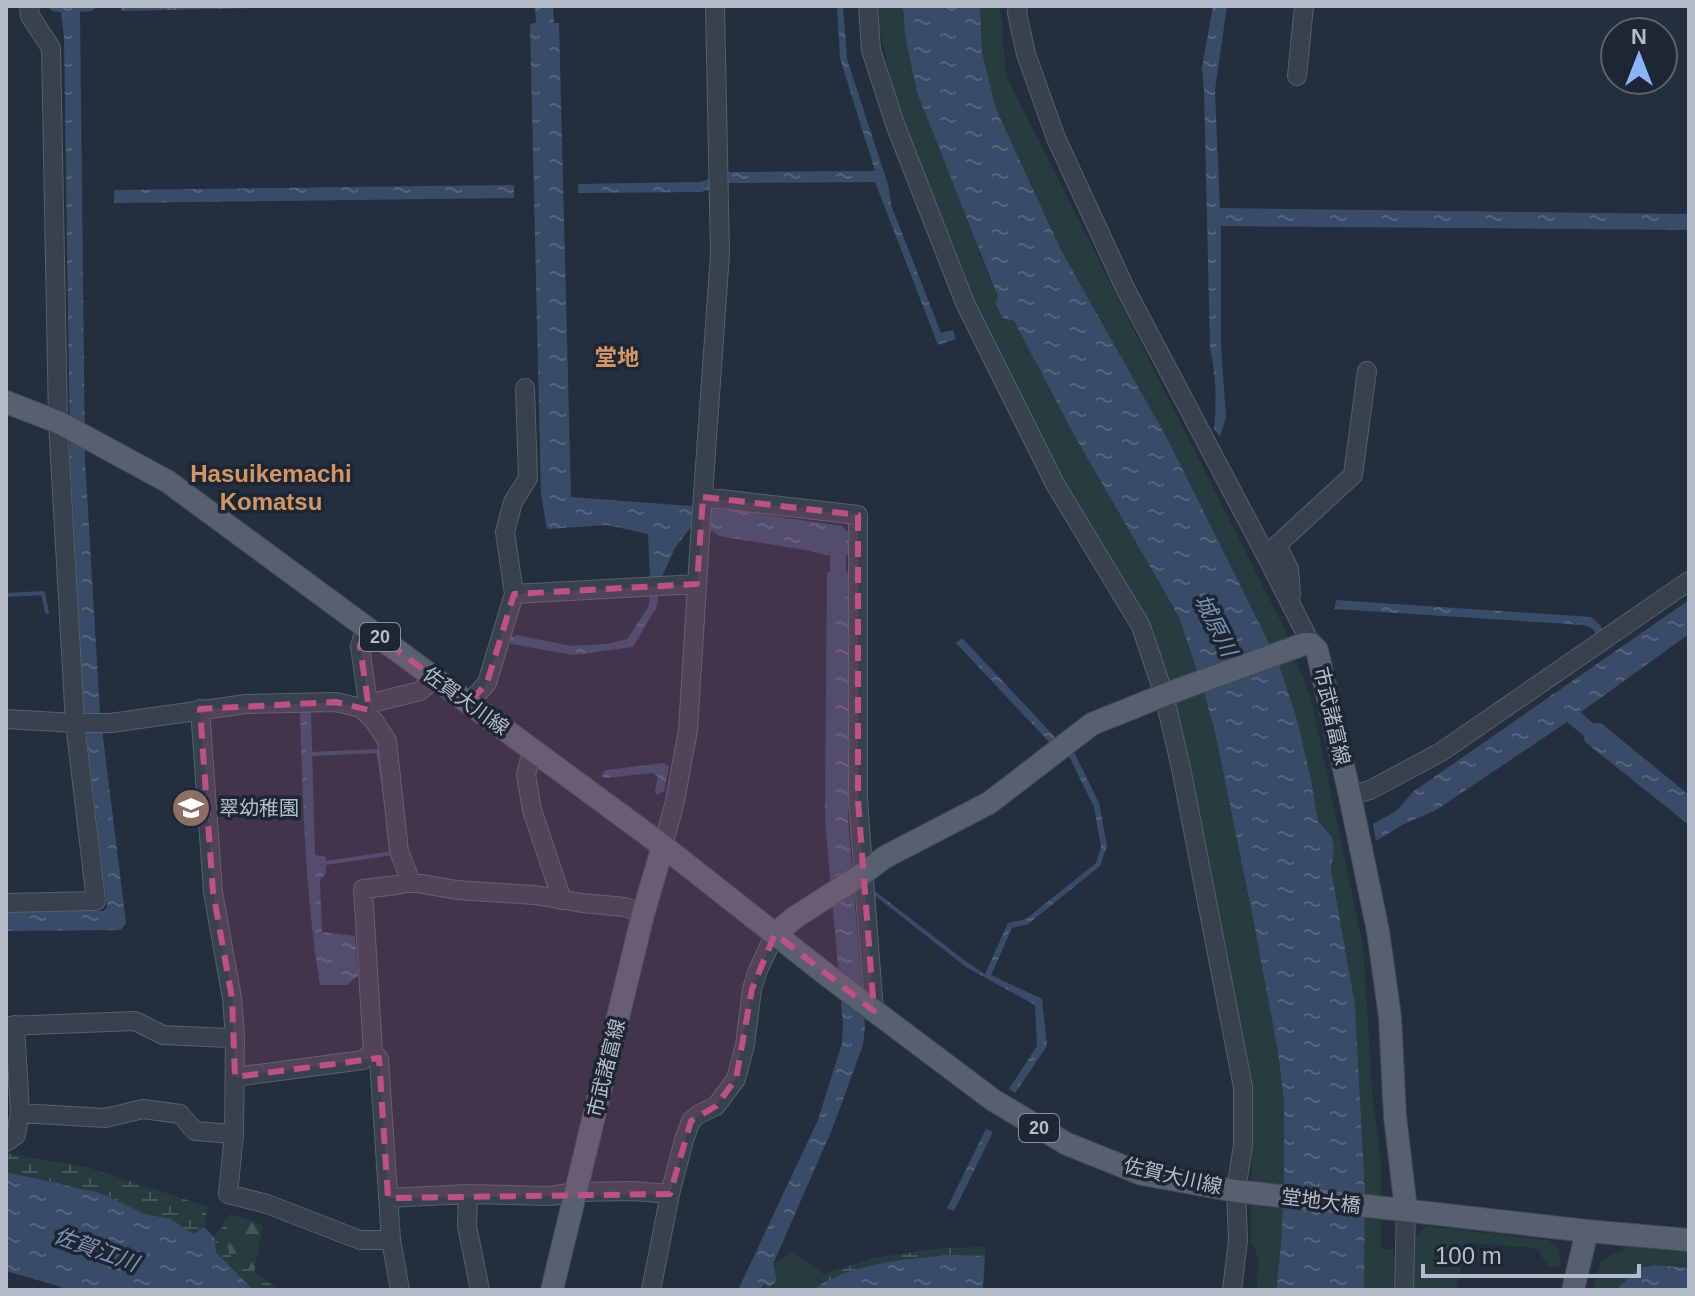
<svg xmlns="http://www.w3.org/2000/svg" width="1695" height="1296" viewBox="0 0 1695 1296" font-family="Arial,'Noto Sans JP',sans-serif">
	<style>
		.green { fill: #263c3f }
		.forest { fill: url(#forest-firs) }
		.wetland { fill: url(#wetland-marsh) }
		.water { fill: url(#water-ripples) }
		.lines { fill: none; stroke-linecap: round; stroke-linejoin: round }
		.stream { stroke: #394c67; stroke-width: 4 }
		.canal { stroke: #394c67; stroke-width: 16 }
		.minor-casing { stroke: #565f6c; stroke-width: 20 }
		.major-casing { stroke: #414a57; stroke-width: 24 }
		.minor { stroke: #38414e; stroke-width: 18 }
		.major { stroke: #56606e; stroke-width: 22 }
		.marked { fill: #bd5182; fill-opacity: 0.2; stroke: #bd5182; stroke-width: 6; stroke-dasharray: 16 10; stroke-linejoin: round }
		.labels { text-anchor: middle; stroke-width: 7; stroke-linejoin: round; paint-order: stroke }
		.shield { fill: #1d2633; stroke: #878f9c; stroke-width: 2 }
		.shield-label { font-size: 18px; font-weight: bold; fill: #b4bcc9 }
		.street-label { font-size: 20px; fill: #b4bcc9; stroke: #1d2633 }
		.poi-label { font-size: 20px; fill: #b4bcc9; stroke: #1d2633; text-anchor: start }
		.neighbourhood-label { font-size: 22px; font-weight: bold; fill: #d59563; stroke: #1d2633 }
		.water-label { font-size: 22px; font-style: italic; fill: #7c92b1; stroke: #1d2633 }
		.quarter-label { font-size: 24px; font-weight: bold; fill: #d59563; stroke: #1d2633 }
	</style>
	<defs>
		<pattern id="forest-firs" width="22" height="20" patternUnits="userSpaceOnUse" patternTransform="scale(2)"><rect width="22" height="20" fill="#263c3f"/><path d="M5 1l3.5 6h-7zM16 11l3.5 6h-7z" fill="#435659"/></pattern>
		<pattern id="wetland-marsh" width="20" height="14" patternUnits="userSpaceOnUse" patternTransform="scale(2)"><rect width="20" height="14" fill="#263c3f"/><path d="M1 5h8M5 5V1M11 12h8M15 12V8" fill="none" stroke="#435659"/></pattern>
		<pattern id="water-ripples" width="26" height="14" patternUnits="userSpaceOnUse" patternTransform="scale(2)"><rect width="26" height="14" fill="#394c67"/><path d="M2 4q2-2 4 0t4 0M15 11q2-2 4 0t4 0" fill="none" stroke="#53647b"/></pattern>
	</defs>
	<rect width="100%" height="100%" fill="#242f3e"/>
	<path class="green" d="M879 6H903L905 35 984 265 998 297 1003 318 1014 321 1073 433 1179 617 1203 689 1215 732 1254 923 1278 1052 1284 1101V1186L1281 1244 1276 1290H1257L1258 1257 1251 1241 1252 1089 1187 757 1153 628 1061 480 971 296 897 105 878 22Z
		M980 6H1000L1006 76 1282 624 1311 698 1363 946 1373 1103 1381 1162V1249H1394L1393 1290H1364L1365 1193 1355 1005 1331 869 1334 849 1332 837 1318 821 1311 780 1298 723 1278 661 1168 440 1061 250 996 109 982 52Z
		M1426 1226 1549 1240 1559 1250 1561 1267 1548 1266 1536 1248 1468 1243 1455 1290H1412L1415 1238Z
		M1635 1243 1689 1250V1268C1647 1264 1647 1260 1616 1290H1592L1602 1260Z
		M792 1251 824 1274 805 1290H759L765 1284 773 1264Z"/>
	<path class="forest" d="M230 1214 263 1225 254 1272 232 1259 224 1240Z"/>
	<path class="wetland" d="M6 1153 90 1168 208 1207 204 1227 193 1234 171 1219 145 1214 100 1193 6 1172Z
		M230 1214 224 1240 232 1259 254 1272 279 1290H253L216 1252 214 1237Z
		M985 1247V1256C939 1255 894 1259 850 1272 835 1276 820 1290 805 1290L824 1274 873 1258 942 1248Z"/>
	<path class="water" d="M47 6H98L91 11 80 12 85 460 100 713 126 923 121 930 6 931V912L104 911 107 907 84 714 70 453 64 37 61 12 52 11Z
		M121 6H348L122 11Z
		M535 6H553L554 23H559L571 497 717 508 842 526 852 536V555H826L812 551 719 536 712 531 690 528 675 548 660 581 657 606 633 647 573 655 511 644 510 638 517 635 571 646 607 644 627 639 649 606 650 579 648 534 607 525 547 529 541 494 530 24 536 23Z
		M837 6H843L847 59 889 188 891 205 941 333 953 330 956 339 938 345 875 182 729 183 701 192 578 193V184L700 182 729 172 875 171 840 58Z
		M903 6H980L982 52 996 109 1061 250 1168 440 1278 661 1298 723 1311 780 1318 821 1332 837 1334 849 1331 869 1355 1005 1365 1193 1364 1290H1276L1281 1244 1284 1186V1101L1278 1052 1254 923 1215 732 1203 689 1179 617 1073 433 1014 321 1003 318 995 303 998 297 917 92 905 35Z
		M1213 6H1227L1215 90 1220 208 1689 214V230L1221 226V348L1226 417 1220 437 1214 429C1217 401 1216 374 1210 348L1204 90 1202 68Z
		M514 185V198L114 203V190Z
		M827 572H850L848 819 865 1026 863 1045 833 1127 773 1264 777 1281 769 1287 764 1284 759 1290H738L818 1120 842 1043 843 1024 825 820Z
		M1336 600 1591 617 1600 625 1604 633 1598 637 1593 629 1584 625 1335 609Z
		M1689 600V634L1581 712 1592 723 1602 724 1689 795V825L1585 742 1583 735 1567 722 1436 810 1402 825 1376 841 1373 824 1396 811 1414 791Z
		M962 638 1055 737 1050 743 956 643Z
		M300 711H311L315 855 326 857V873L320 880 322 932 355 936 358 976 347 985H320C305 895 303 803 300 711Z
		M1073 750 1099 803 1107 846 1100 866 1028 924 1012 928 991 975 1042 999 1047 1046 1015 1093 1009 1089 1037 1046 1035 1005 966 967 873 894 876 892 968 963 985 974 1008 923 1026 919 1096 863 1101 847 1094 807 1069 756Z
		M664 763 669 767 664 791 657 795 655 790 658 777 653 773 606 778 601 776 606 770Z
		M986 1129 993 1132 954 1211 947 1208Z
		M6 1172 100 1193 145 1214 171 1219 193 1234 204 1227 214 1237 216 1252 253 1290H65L58 1286 6 1271Z
		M951 1255 985 1256 983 1290H813C848 1263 908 1259 951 1255Z
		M1655 1265 1689 1268V1290H1616L1639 1268Z"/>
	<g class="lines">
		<path class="stream" d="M6 595 43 593 47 612
			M312 754 378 751 383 782
			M326 863 393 853V850"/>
		<path class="canal" d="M835 539 838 540V593"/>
		<g class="minor-casing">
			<path id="minor" d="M868 6 871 50 895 124 965 303 1055 484 1141 626 1164 695 1181 768 1243 1087V1145L1236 1191 1238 1240 1232 1290
				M1018 6 1017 13 1026 54 1056 138 1126 290 1272 567 1311 644
				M1297 76 1304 6
				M703 497 858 515V800L874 1011
				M514 594 505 532 513 502 528 478 525 388
				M1291 595 1289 569 1277 545 1353 475 1367 371
				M469 703 487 683 514 594 697 584
				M368 704 420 691 435 678
				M361 708 368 704 360 646 366 627
				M200 709 213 892 232 998 235 1037 234 1134 228 1194 267 1204 360 1240H391
				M6 719 75 723H111L246 704 336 702 361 708 374 721 387 741 399 851 411 882
				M532 750 526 775 532 810 562 900
				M1350 796 1370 790 1441 752 1689 581
				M663 846 675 801 688 730 700 537 720 254 715 6
				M6 903 96 901 75 723 58 422 51 48 30 16 29 6
				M15 1025 20 1113 105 1118 143 1109 180 1114 195 1131 234 1134
				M6 1026 135 1021 163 1035 228 1038
				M235 1077 363 1060 373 1052
				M6 1142 16 1135 20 1113
				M468 1194 467 1226 480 1290
				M388 1198 468 1194 550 1196 576 1192 633 1191 670 1194
				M400 1290 391 1240 379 1059 373 1052 363 889 397 885 411 882 457 890 535 895 582 903 625 907 643 914
				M651 1290 670 1194 684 1140 691 1121 699 1114 716 1106 736 1079 745 1045 752 989 758 970 775 934
				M1404 1290 1406 1210"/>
		</g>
		<g class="major-casing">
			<path id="major" d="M6 402 58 422 167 481 663 846 832 979 993 1100 1067 1144 1142 1174 1236 1191 1587 1231 1689 1240
				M775 934 794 918 861 875 885 857 989 803 1092 724 1164 695 1304 644H1311L1317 650 1350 796 1378 931 1390 1017 1395 1116 1406 1210
				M552 1290 643 914 663 846
				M1573 1290 1587 1231"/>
		</g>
		<use href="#minor" class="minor"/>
		<use href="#major" class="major"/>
	</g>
	<path class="marked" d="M703 497 858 515V800L874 1011 775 934 752 989 736 1079 716 1106 691 1121 670 1194 388 1198 379 1058 235 1077 232 998 213 892 200 709 336 702 369 710 360 646 366 627 469 703 487 683 514 594 697 584Z"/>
	<defs>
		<g id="school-disc" transform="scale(2)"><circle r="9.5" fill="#8d6e63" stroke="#1d2633"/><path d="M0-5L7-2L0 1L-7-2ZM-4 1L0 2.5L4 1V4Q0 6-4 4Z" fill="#fff"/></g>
	</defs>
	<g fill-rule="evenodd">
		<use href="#school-disc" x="191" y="808"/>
	</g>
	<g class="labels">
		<g class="shield">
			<rect x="360" y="623" width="40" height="28" rx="6"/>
			<rect x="1019" y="1114" width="40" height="28" rx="6"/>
		</g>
		<g class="shield-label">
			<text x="380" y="643">20</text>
			<text x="1039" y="1134">20</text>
		</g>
		<g class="street-label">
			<text transform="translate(466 701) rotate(36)" y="7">佐賀大川線</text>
			<text transform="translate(1332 716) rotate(77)" y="7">市武諸富線</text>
			<text transform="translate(606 1068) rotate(-76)" y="7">市武諸富線</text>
			<text transform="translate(1173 1176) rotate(13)" y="7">佐賀大川線</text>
			<text transform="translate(1321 1201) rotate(7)" y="7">堂地大橋</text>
		</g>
		<g class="poi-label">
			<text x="219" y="815">翠幼稚園</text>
		</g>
		<g class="neighbourhood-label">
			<text x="617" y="365">堂地</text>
		</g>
		<g class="water-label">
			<text transform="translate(1216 625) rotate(63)" y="8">城原川</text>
			<text transform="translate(96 1249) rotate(20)" y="8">佐賀江川</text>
		</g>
		<g class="quarter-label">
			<text x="271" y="482">Hasuikemachi<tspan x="271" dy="28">Komatsu</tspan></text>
		</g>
	</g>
	<rect width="1695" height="1296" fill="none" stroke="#b4bcc9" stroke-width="16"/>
	<g transform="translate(1639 56)"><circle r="38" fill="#1d2633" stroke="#59626f" stroke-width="2"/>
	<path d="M0-6L14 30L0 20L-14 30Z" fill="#8ab4f8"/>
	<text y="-12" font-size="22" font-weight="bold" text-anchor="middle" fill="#b4bcc9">N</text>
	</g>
	<path d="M1423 1264v12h216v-12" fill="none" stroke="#b4bcc9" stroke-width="4"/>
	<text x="1435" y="1264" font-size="24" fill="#b4bcc9" stroke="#1d2633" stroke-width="6" paint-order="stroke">100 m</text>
</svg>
